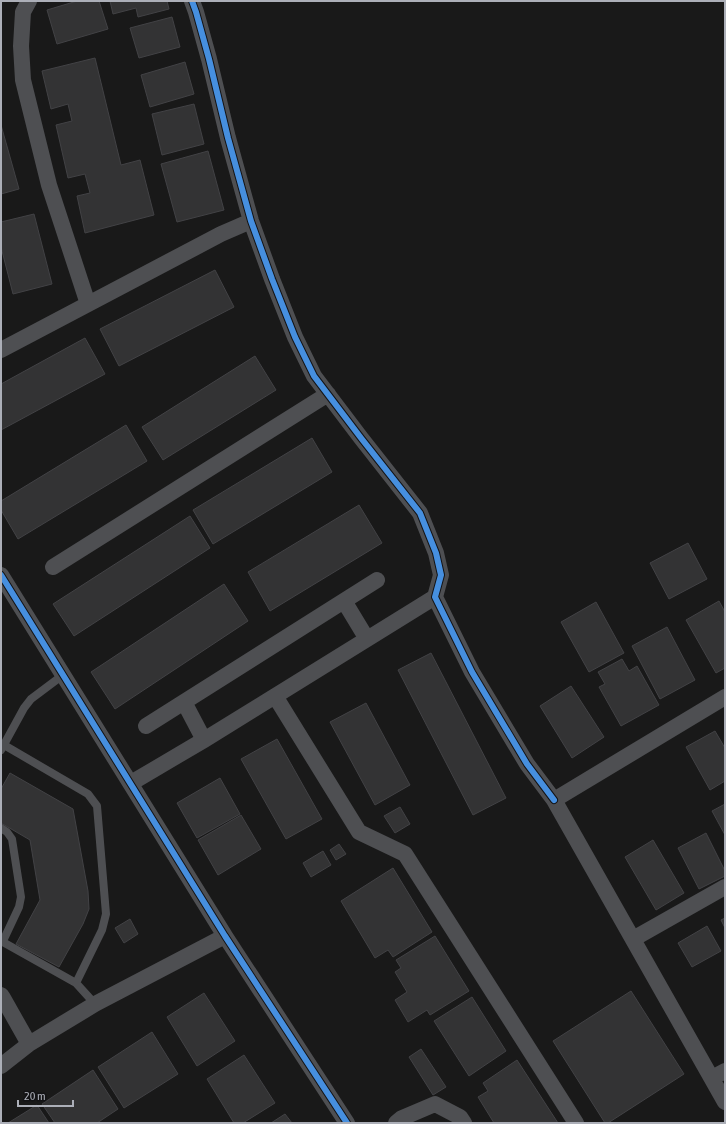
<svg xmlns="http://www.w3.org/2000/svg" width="726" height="1124" viewBox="0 0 726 1124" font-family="'Asap Condensed',sans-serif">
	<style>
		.building { fill: #333334; stroke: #424245 }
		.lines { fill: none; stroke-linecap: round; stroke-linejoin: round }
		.lane { stroke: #4e4f52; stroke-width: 8 }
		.street { stroke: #4e4f52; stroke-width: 16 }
		.cycleway-casing { stroke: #131315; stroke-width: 8 }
		.cycleway { stroke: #468fdf; stroke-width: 6 }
	</style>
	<rect width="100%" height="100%" fill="#191919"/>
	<path class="building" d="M77 1H99L108 29 57 44 47 10Z
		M110 1H167L169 9 138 17 136 8 113 14Z
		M172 17 180 47 139 58 130 28Z
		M95 58 121 165 140 160 154 215 85 233 77 196 90 193 85 174 68 178 56 125 72 121 68 104 51 109 42 71Z
		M185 62 194 94 150 107 141 75Z
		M194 104 204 144 162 155 152 114Z
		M1 125 19 189 1 194Z
		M208 151 224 210 177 222 161 164Z
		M34 214 52 284 13 294 1 247V222Z
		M215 270 234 307 119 366 100 329Z
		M85 338 105 374 1 430V384Z
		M255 356 276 390 163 460 142 427Z
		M126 425 147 461 18 539 1 510V501Z
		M312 438 332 472 213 544 193 510Z
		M359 505 382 543 270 611 248 572Z
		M190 516 210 548 74 636 53 604Z
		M688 543 707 579 669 599 650 563Z
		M224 584 248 621 115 709 91 672Z
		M719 601 725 612V668L716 673 686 620Z
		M596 602 624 653 589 672 561 622Z
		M667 627 695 680 660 699 632 646Z
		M431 653 506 798 473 815 398 670Z
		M622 659 629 671 637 666 659 705 621 726 599 687 605 684 598 672Z
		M571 686 604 737 572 758 540 706Z
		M366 703 410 785 375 805 330 722Z
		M715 731 725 748V781L710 790 686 747Z
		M277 739 322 819 286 839 241 759Z
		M10 773 73 809 88 891 89 909 83 924 59 967 16 944 40 900 30 840 1 823V789Z
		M220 778 240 814 197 838 177 803Z
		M725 804V835L712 811Z
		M400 807 410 824 395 833 384 816Z
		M241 815 261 849 218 875 198 840Z
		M706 833 725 871V876L699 889 678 848Z
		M653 840 684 893 656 910 625 857Z
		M339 844 346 854 336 860 330 850Z
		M323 851 331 865 311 877 303 863Z
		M393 868 432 932 393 957 388 950 375 958 341 901Z
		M725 918V928L721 920Z
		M130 919 138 934 124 943 115 928Z
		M707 926 721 951 692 967 678 943Z
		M435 936 469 991 430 1015 427 1010 408 1022 395 1000 407 992 395 972 401 968 396 960Z
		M631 991 684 1074 608 1123H605L553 1041Z
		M204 993 235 1041 197 1066 167 1017Z
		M472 997 506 1051 469 1076 434 1021Z
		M152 1032 178 1074 124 1108 98 1067Z
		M421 1049 446 1087 433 1095 409 1057Z
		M244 1055 275 1103 243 1123H234L207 1079Z
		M517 1060 558 1123H494L478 1097 488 1091 483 1083Z
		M93 1070 118 1109 97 1123H55L42 1104Z
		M37 1105 49 1123H8Z
		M285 1114 292 1123H271Z"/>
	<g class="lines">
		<path class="lane" d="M4 745 88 794 97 806 106 914 102 930 76 983
			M1 750 24 708 31 699 63 675
			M1 828 7 832 12 839 21 897 19 907 3 941
			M1 941 76 983 95 1004"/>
		<path class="street" d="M29 1 23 12 21 46 23 80 49 185 88 304
			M192 1 196 12 209 59 228 138 251 221 272 279 295 337 314 376 361 438 420 513 436 553 441 575 435 597 472 672 527 764 554 800
			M1 350 221 234 251 221
			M53 567 328 394
			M1 575 225 936 347 1123
			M344 601 367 639
			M275 696 359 832 405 854 576 1123
			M725 697 554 800 725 1102
			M184 702 204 740
			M146 726 377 580
			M131 783 204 740 435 597
			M633 939 725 887
			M1 995 3 998 29 1044
			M1 1066 29 1044 95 1004 225 936
			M712 1078 725 1071
			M396 1123 402 1118 435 1104 460 1117 464 1123"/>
		<g class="cycleway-casing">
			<path id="cycleway" d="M192 1 196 12 209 59 228 138 251 221 272 279 295 337 314 376 361 438 420 513 436 553 441 575 435 597 472 672 527 764 554 800
				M1 575 225 936 347 1123"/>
		</g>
		<use href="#cycleway" class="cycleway"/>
	</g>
	<rect width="726" height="1124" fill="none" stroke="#acafb8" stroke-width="4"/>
	<path d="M18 1100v6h55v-6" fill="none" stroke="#acafb8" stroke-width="2"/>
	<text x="24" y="1100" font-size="12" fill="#acafb8" stroke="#131315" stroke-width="3" paint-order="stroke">20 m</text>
</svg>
